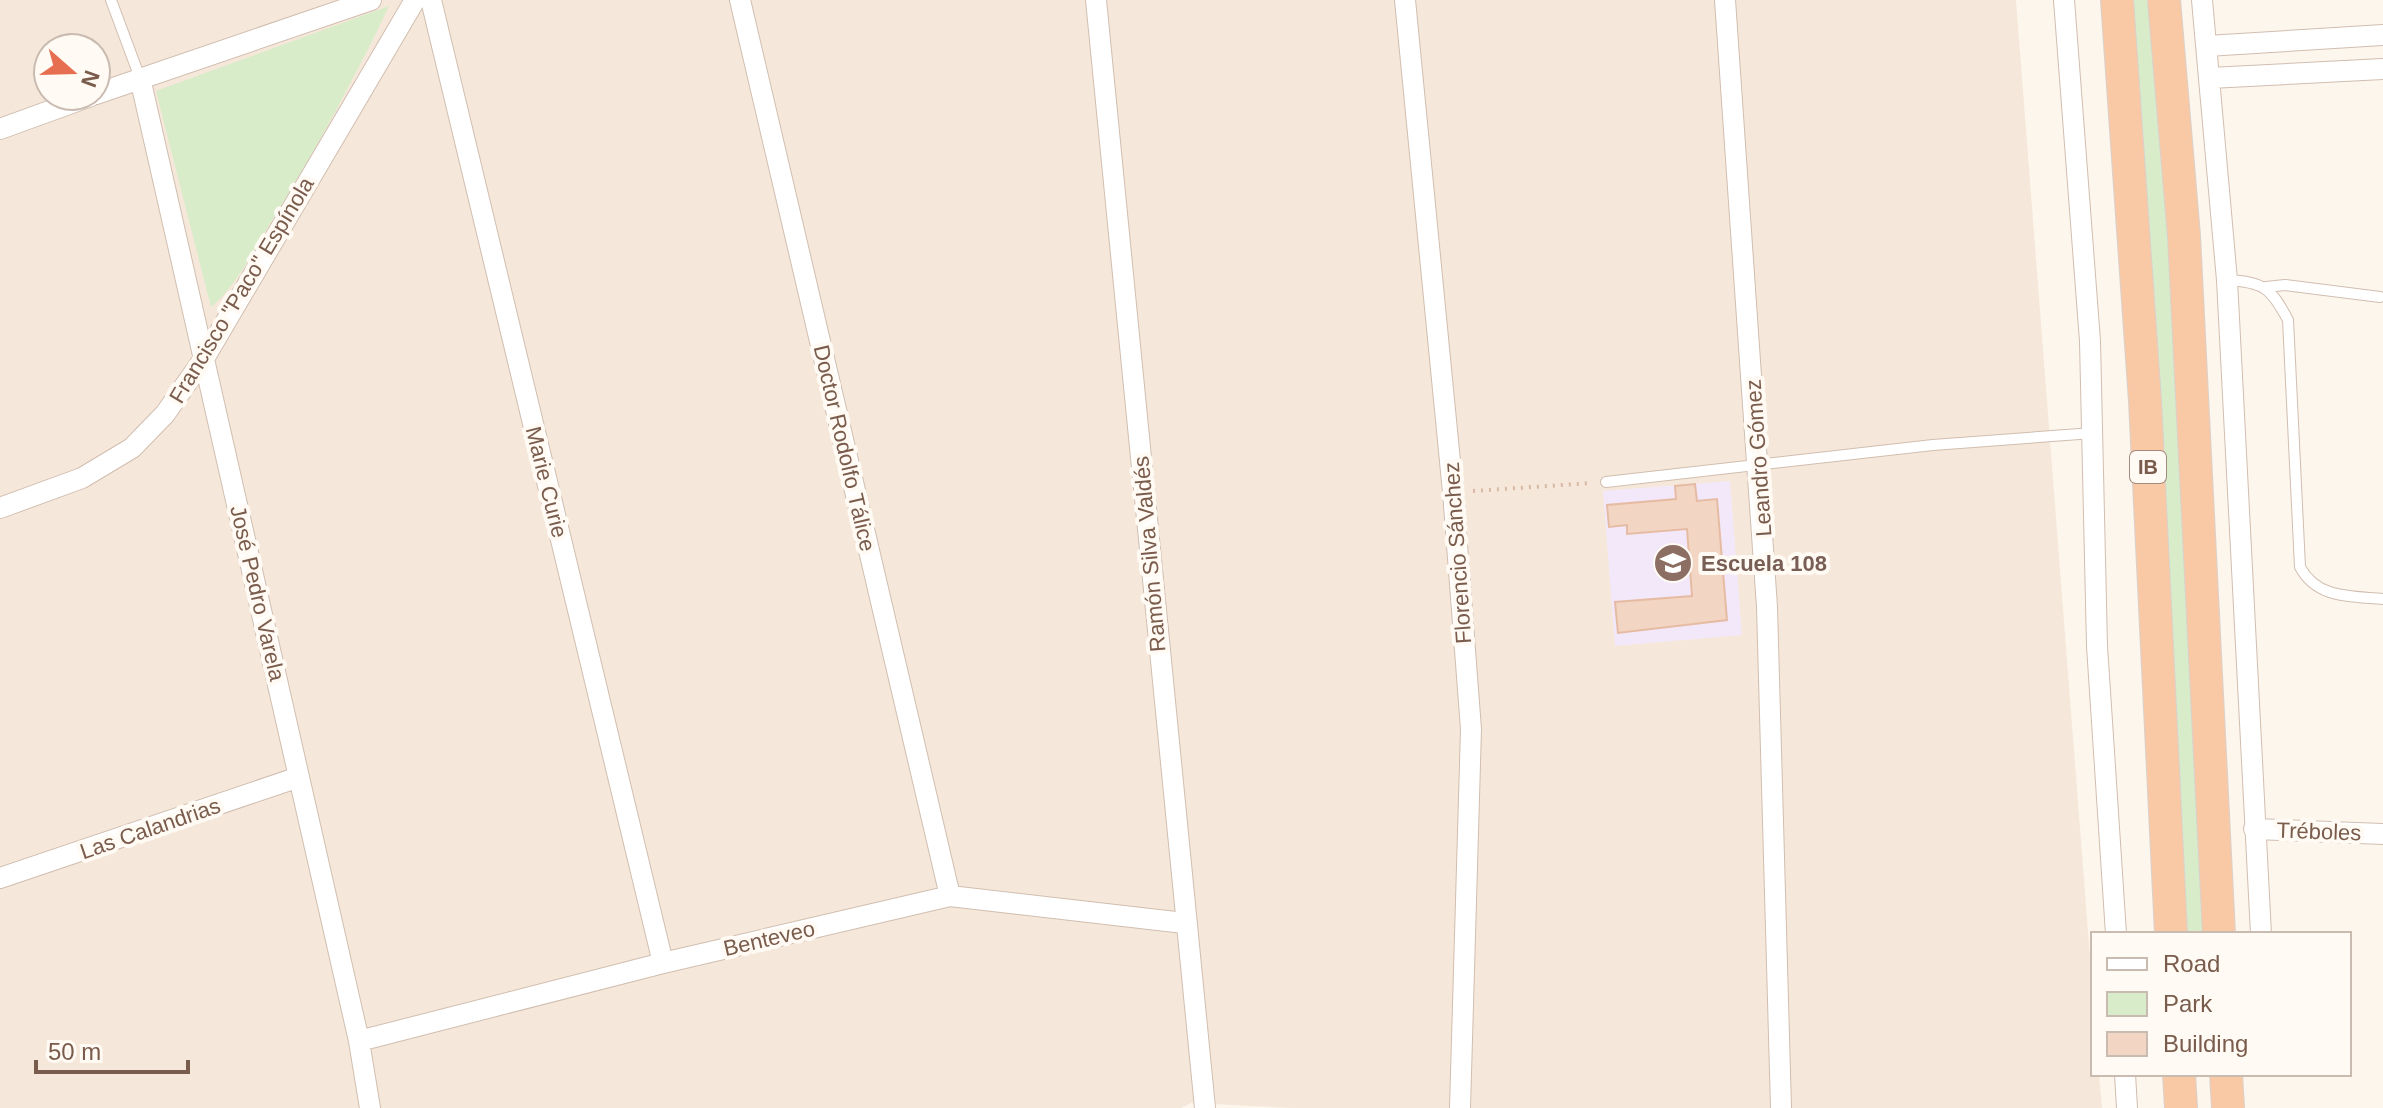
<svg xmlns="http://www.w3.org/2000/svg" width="2383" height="1108" viewBox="0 0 2383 1108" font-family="Arial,sans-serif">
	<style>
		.residential { fill: #f5e8da; fill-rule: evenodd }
		.education { fill: #f3e8fa }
		.green { fill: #d8ecc9 }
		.building { fill: #f3d5c3; stroke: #e6bba3; stroke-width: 2 }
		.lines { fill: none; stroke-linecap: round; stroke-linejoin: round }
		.service-casing { stroke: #d1beb0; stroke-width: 12 }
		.minor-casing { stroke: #d1beb0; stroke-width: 22 }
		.trunk-casing { stroke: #dad1cd; stroke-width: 34 }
		.path { stroke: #d9b8a5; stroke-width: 4; stroke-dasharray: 2 6; stroke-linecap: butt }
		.service { stroke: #fff; stroke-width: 10 }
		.minor { stroke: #fff; stroke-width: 20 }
		.trunk { stroke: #f9c8a4; stroke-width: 32 }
		.labels { text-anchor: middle; stroke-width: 8; stroke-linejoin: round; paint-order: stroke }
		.shield { fill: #fffaf3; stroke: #a28b7f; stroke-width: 2 }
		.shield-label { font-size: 20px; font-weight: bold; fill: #7a5c4d }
		.street-label { font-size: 22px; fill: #7a5c4d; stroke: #fffaf3 }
		.education-label { font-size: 22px; font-weight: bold; fill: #785e54; stroke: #fffaf3; text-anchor: start }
	</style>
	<rect width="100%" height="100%" fill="#fdf6ec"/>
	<path class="residential" d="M0 0H2016L2093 996V1074H2099L2102 1108H1290L1191 1103 1181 1108H0ZM48 48H96V96H48Z"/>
	<path class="education" d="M1730 481 1742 635 1615 646 1603 491Z"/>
	<path class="green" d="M2126 0H2147L2163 99 2208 934H2184Z
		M389 6C353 82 312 156 268 227 251 255 236 286 211 307L156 91Z"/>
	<path class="building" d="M1695 484 1697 501 1717 499 1727 620 1618 633 1615 602 1692 596 1687 529 1627 534V525L1609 527 1607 505 1676 499 1675 486Z"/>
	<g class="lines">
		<g class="service-casing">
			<path id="service" d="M111 0 140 78
				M2227 280C2264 282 2271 288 2288 320L2300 567C2317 599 2351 596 2383 599
				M2266 287 2285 285 2380 297
				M1606 482 1933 445 2093 433"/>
		</g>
		<g class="minor-casing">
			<path id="minor" d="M431 0 663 963
				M740 0 950 896
				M1096 0 1205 1108
				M1405 0 1453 492 1471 729 1460 1108
				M1725 0 1767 607 1781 1108
				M2064 0 2090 341 2097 646 2116 934
				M2202 0 2227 280 2261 934
				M2207 46 2383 35
				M140 78 359 1041 370 1108
				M2210 78 2383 69
				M96 94 371 0
				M0 129 91 96
				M0 508 82 478 132 448 165 414 205 357 415 0
				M2254 829 2383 834
				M0 878 299 777
				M359 1041 663 963 950 896 1184 923
				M2125 1074 2127 1108"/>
		</g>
		<g class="trunk-casing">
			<path id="trunk" d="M2117 0 2145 401 2171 934
				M2164 0 2184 236 2219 934
				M2179 1074 2181 1108
				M2226 1074 2228 1108"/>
		</g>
		<path class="path" d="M1473 491 1592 483"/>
		<use href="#service" class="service"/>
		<use href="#minor" class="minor"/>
		<use href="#trunk" class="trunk"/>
	</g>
	<defs>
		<g id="school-disc" transform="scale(2)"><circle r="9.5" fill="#8d6e63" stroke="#fffaf3"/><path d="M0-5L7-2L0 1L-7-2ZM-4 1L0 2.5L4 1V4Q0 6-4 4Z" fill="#fff"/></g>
	</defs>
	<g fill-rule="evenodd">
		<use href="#school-disc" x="1673" y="563"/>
	</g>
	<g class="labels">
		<rect class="shield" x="2130" y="451" width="36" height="32" rx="6"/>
		<g class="shield-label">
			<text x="2148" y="474">IB</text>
		</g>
		<g class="street-label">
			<text transform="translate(241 290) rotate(-59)" y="8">Francisco "Paco" Espínola</text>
			<text transform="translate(845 448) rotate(77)" y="8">Doctor Rodolfo Tálice</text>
			<text transform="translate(1758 458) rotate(-94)" y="8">Leandro Gómez</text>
			<text transform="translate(547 482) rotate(76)" y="8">Marie Curie</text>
			<text transform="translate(1457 553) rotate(-94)" y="8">Florencio Sánchez</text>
			<text transform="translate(1149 554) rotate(-95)" y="8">Ramón Silva Valdés</text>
			<text transform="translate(258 593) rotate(77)" y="8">José Pedro Varela</text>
			<text transform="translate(150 828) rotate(-19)" y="8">Las Calandrias</text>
			<text transform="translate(2319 831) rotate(2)" y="8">Tréboles</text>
			<text transform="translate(769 938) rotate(-13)" y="8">Benteveo</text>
		</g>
		<g class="education-label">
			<text x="1701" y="571">Escuela 108</text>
		</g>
	</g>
	<rect x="2091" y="932" width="260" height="144" fill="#fffaf3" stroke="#cabbb1" stroke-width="2"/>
	<rect x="2107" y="958" width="40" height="12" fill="#ffffff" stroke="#cabbb1" stroke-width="2"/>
	<text x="2163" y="972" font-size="24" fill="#7a5c4d">Road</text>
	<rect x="2107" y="992" width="40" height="24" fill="#d8ecc9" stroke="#cabbb1" stroke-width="2"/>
	<text x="2163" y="1012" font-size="24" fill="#7a5c4d">Park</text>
	<rect x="2107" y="1032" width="40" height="24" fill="#f3d5c3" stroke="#cabbb1" stroke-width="2"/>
	<text x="2163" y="1052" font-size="24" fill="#7a5c4d">Building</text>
	<g transform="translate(72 72) rotate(110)"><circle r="38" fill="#fffaf3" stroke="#cabbb1" stroke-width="2"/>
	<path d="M0-6L14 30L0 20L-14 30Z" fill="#e76f51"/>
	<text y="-12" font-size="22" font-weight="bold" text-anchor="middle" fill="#7a5c4d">N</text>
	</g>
	<path d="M36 1060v12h152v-12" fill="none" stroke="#7a5c4d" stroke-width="4"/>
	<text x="48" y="1060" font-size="24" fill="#7a5c4d" stroke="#fffaf3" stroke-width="6" paint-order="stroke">50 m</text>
</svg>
